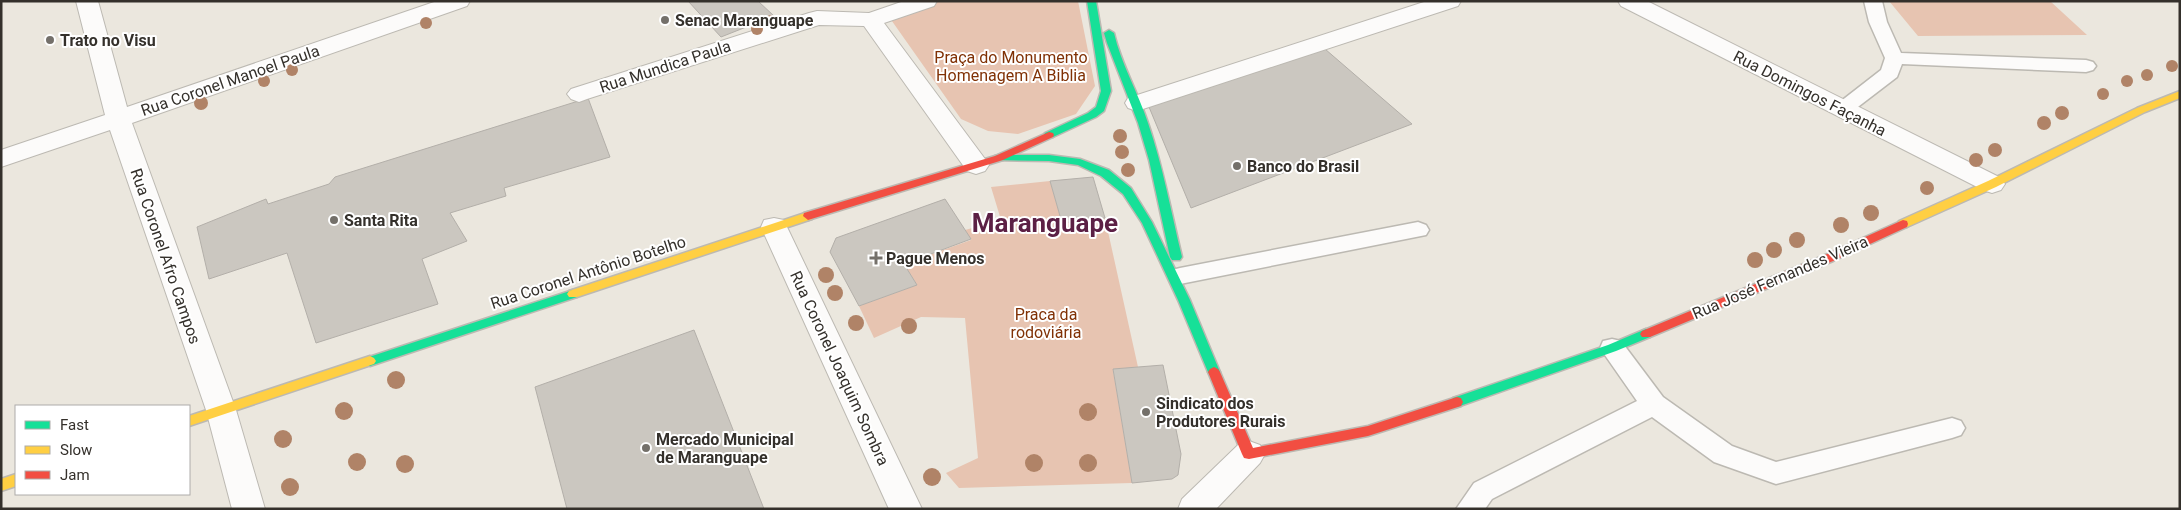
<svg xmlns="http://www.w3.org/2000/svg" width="2181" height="510" viewBox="0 0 2181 510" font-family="Roboto,sans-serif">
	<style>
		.green { fill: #e7c4b1 }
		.building { fill: #cbc7c0; stroke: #b3afa9 }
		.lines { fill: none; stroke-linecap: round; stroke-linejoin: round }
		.lane-casing { stroke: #bcb9b2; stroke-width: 3 }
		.street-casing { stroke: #bcb9b2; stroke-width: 2 }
		.fast-casing { stroke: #bcb9b2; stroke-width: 3 }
		.slow-casing { stroke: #bcb9b2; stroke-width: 3 }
		.jam-casing { stroke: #bcb9b2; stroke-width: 3 }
		.lane { fill: #fcfbfa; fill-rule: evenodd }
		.street { fill: #fcfbfa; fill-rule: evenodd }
		.fast { fill: #16e098; fill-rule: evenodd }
		.slow { fill: #ffcf43; fill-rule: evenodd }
		.jam { fill: #f24e42; fill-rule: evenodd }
		.tree { fill: #b08367 }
		.poi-dot { fill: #74706a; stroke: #fff; stroke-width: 2 }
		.labels { text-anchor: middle; stroke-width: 4; stroke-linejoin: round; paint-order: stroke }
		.poi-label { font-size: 16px; font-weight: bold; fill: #34302b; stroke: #fff; text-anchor: start }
		.park-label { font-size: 16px; fill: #803105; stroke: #fff }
		.street-label { font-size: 16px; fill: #34302b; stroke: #fff }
		.town-label { font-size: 26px; font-weight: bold; fill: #5c2045; stroke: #fff }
	</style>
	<rect width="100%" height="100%" fill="#ebe7de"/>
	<path class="green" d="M924 1H1078L1095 86 1076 114 1018 134 988 131 961 119 887 14Z
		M1889 1H2050L2087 35 1918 36Z
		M1050 181 1062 223 1105 218 1138 367 1113 370 1132 483 959 488 946 473 978 458 965 318 921 317 874 338 859 306 917 285 904 264 971 240 965 230 1001 220 991 187Z"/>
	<path class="building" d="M688 1H758L774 16 721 37Z
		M1325 49 1412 124 1191 208 1149 107Z
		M588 98 610 157 504 188 506 196 450 213 467 241 422 259 438 304 316 343 287 253 209 279 197 227 266 199 268 204 329 184 335 177Z
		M1093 177 1105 218 1062 223 1050 181Z
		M945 199 971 239 904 264 917 285 859 306 830 252 836 238Z
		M694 330 764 509H567L535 387Z
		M1163 365 1181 454 1178 475 1172 479 1132 483 1113 369Z"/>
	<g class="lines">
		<g class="lane-casing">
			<path id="lane" d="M1864 1H1882L1887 22 1901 53 2086 60 2093 62 2096 66 2093 70 2086 72 1902 64 1897 77 1850 113 1843 115 1836 113 1833 109 1836 105 1881 70 1885 58 1869 22Z
				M1418 222 1426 225 1429 230 1426 235 1180 284 1172 282 1169 276 1172 270 1180 268Z
				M1612 339 1621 341 1663 397 1732 446 1776 462 1952 418 1961 421 1965 428 1961 435 1952 438 1776 484 1714 462 1652 417 1492 499 1485 509H1456L1474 483 1637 401 1600 348 1603 341Z"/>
		</g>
		<g class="street-casing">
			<path id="street" d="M76 1H98L127 107 437 1H470L467 6 132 123 236 410 265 509H232L206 410 110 130 1 167V150L105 115Z
				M904 1H937L934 6 884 23 985 159 989 165 985 171 976 174 967 171 864 26 819 25 587 99 579 102 571 99 567 94 571 89 809 13 817 11 869 13Z
				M1427 1H1461L1458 6 1146 108 1137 111 1128 108 1125 103 1128 98Z
				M1618 1H1647L2001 178 2005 184 2001 190 1992 193 1983 190 1621 6Z
				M774 218 784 220 787 227 922 509H889L761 227 764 220Z
				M1249 441 1260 445 1265 454 1260 463 1216 509H1178L1182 499 1238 445Z"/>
		</g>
		<g class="fast-casing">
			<path id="fast" d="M1087 1H1096L1111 91 1104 111 1096 117 1053 137H1045L1044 135 1045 133 1088 113 1096 107 1101 91Z
				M1109 30 1114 33C1121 64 1138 92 1148 123 1163 166 1171 212 1182 257L1180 260H1172L1170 257 1149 160 1138 123 1107 43 1104 33Z
				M999 155H1049L1080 159 1109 170 1131 188 1152 222 1190 300 1220 372 1218 375 1214 377 1210 375 1208 372 1178 300 1142 223 1123 194 1101 176 1078 165 1049 161 995 160 994 158 995 156Z
				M573 290 577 291 579 294 577 297 370 366 366 364 364 361 366 358Z
				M1646 329 1650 331 1652 334 1650 337 1616 351 1457 407 1453 406 1451 402 1453 398 1608 345Z"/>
		</g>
		<g class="slow-casing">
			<path id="slow" d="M2180 91V98L2145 112 1996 187 1907 227H1899L1898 224 1899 221 1988 181 2137 108Z
				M808 212 813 216 812 219 577 297H569L567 294 569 291Z
				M370 356 374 358 376 361 374 364 189 426V416Z
				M16 474V486L1 491V479Z"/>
		</g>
		<g class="jam-casing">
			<path id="jam" d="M1049 132 1053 133 1054 135 1053 137 1003 160 808 220 803 216 804 213 995 156Z
				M1903 220 1907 221 1908 224 1907 227 1833 261 1650 337H1642L1640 334 1642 331 1825 255Z
				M1214 367 1218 369 1220 372 1253 448 1368 426 1457 397 1461 398 1463 402 1461 406 1368 436 1249 459 1244 458 1242 454 1208 372 1210 369Z"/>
		</g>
		<use href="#lane" class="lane"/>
		<use href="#street" class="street"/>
		<use href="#fast" class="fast"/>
		<use href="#slow" class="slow"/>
		<use href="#jam" class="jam"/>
	</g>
	<g class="tree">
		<circle cx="771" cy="21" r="6"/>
		<circle cx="426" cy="23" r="6"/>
		<circle cx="757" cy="29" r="6"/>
		<circle cx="2172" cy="66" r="6"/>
		<circle cx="292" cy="70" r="6"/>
		<circle cx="2147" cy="75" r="6"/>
		<circle cx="264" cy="81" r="6"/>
		<circle cx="2127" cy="81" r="6"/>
		<circle cx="2103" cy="94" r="6"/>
		<circle cx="201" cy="103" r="7"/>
		<circle cx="2062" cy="113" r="7"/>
		<circle cx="2044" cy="123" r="7"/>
		<circle cx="1120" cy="136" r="7"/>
		<circle cx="1995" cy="150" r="7"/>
		<circle cx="1122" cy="152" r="7"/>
		<circle cx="1976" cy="160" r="7"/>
		<circle cx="1128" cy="170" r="7"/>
		<circle cx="1927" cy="188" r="7"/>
		<circle cx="1871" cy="213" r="8"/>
		<circle cx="1841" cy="225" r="8"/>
		<circle cx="1797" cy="240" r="8"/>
		<circle cx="1774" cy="250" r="8"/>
		<circle cx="1755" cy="260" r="8"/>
		<circle cx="826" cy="275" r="8"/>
		<circle cx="835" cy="293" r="8"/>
		<circle cx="856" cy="323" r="8"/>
		<circle cx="909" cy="326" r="8"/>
		<circle cx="396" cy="380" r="9"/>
		<circle cx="344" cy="411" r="9"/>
		<circle cx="1088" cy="412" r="9"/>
		<circle cx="283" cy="439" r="9"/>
		<circle cx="357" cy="462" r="9"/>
		<circle cx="1034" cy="463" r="9"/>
		<circle cx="1088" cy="463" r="9"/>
		<circle cx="405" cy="464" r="9"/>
		<circle cx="932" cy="477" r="9"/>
		<circle cx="290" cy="487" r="9"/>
	</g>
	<g class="poi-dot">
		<circle cx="665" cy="20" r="5"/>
		<circle cx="50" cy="40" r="5"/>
		<circle cx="1237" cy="166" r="5"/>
		<circle cx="334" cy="220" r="5"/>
		<path d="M873.5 250.5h5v5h5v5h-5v5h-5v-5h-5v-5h5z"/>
		<circle cx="1146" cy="412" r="5"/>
		<circle cx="646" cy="448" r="5"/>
	</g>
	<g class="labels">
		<g class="poi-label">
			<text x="675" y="26">Senac Maranguape</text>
			<text x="60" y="46">Trato no Visu</text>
			<text x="1247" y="172">Banco do Brasil</text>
			<text x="344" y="226">Santa Rita</text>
			<text x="886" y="264">Pague Menos</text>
			<text x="1156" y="409">Sindicato dos<tspan x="1156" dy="18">Produtores Rurais</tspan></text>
			<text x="656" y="445">Mercado Municipal<tspan x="656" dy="18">de Maranguape</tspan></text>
		</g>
		<g class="park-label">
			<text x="1011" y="63">Praça do Monumento<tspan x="1011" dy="18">Homenagem A Biblia</tspan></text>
			<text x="1046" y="320">Praca da<tspan x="1046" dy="18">rodoviária</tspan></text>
		</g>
		<g class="street-label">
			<text transform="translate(665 66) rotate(-18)" y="6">Rua Mundica Paula</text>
			<text transform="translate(230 80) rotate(-19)" y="6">Rua Coronel Manoel Paula</text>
			<text transform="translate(1810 93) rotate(27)" y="6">Rua Domingos Façanha</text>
			<text transform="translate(166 256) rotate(71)" y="6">Rua Coronel Afro Campos</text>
			<text transform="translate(588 272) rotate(-18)" y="6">Rua Coronel Antônio Botelho</text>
			<text transform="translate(1780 277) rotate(-23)" y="6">Rua José Fernandes Vieira</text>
			<text transform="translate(840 368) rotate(65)" y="6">Rua Coronel Joaquim Sombra</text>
		</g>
		<g class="town-label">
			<text x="1045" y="232">Maranguape</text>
		</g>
	</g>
	<rect width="2181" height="510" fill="none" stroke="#34302b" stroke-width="5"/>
	<rect x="15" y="405" width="175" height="90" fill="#ffffff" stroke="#aeacaa"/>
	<rect x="25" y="421" width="25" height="8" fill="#16e098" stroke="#aeacaa"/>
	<text x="60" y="430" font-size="15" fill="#34302b">Fast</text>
	<rect x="25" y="446" width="25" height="8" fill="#ffcf43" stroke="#aeacaa"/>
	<text x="60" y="455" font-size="15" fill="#34302b">Slow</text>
	<rect x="25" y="471" width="25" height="8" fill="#f24e42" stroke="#aeacaa"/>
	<text x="60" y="480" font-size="15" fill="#34302b">Jam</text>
</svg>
